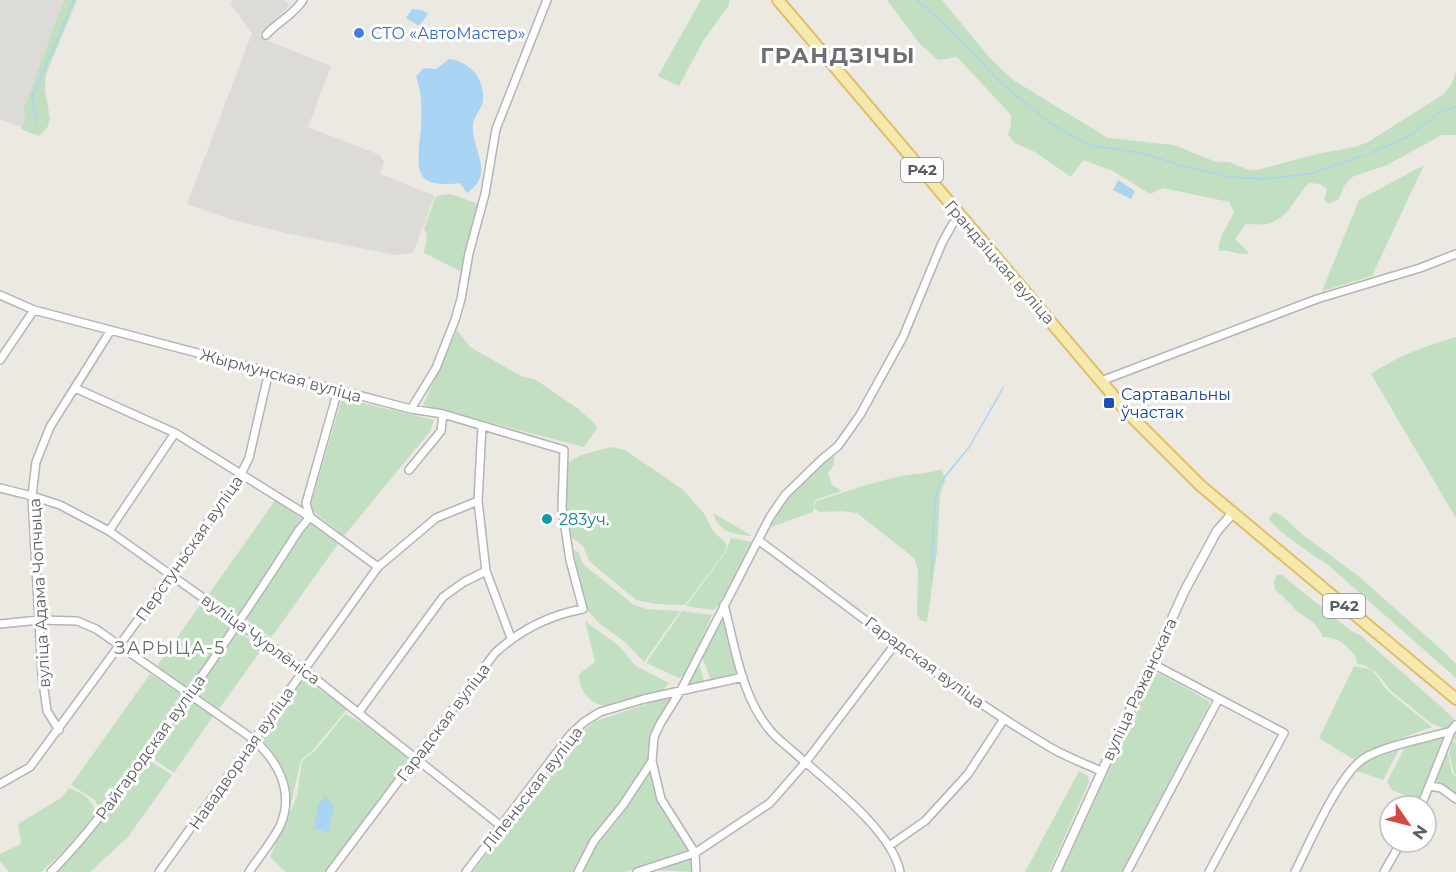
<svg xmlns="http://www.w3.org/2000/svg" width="1456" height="872" viewBox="0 0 1456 872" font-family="Montserrat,sans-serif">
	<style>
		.industrial { fill: #dddbd7 }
		.green { fill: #c2e0c1 }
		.water { fill: #a9d4f4 }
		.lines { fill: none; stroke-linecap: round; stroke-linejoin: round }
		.stream { stroke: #a9d4f4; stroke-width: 1.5 }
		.minor-casing { stroke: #b3b4b8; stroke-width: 10 }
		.tertiary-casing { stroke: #b3b4b8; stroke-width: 11 }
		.primary-casing { stroke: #e0bd67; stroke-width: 14 }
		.minor { stroke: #fff; stroke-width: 7 }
		.tertiary { stroke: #fff; stroke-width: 8 }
		.primary { stroke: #f5e9ae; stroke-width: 10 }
		.shop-dot { fill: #3f7fe0; stroke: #fff; stroke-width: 2 }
		.transit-dot { fill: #1a4fb4; stroke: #fff; stroke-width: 2 }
		.culture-dot { fill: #0f9aa8; stroke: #fff; stroke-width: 2 }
		.labels { text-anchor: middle; stroke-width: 6; stroke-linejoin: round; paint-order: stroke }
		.shield { fill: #fff; stroke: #8c8e90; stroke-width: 1.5 }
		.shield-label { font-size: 15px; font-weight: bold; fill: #5b5e61 }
		.shop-label { font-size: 16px; fill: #366cbe; stroke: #fff; text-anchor: start }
		.street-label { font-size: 16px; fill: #5b5e61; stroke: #fff }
		.transit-label { font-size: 16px; fill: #164399; stroke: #fff; text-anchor: start }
		.culture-label { font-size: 16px; fill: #0d838f; stroke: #fff; text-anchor: start }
		.neighbourhood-label { font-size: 18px; letter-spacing: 1.5px; fill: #6c6f73; stroke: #fff }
		.district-label { font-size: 22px; font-weight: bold; letter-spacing: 1.5px; fill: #6c6f73; stroke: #fff }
	</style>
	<rect width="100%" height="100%" fill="#ebe9e2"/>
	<path class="industrial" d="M0 0H67L24 128 0 119Z
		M233 0H284L290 5 259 35 265 40 331 66 308 127 380 155 384 162 380 174 435 196 413 253 396 255 286 233 233 220 187 204 252 33 230 3Z"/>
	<path class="green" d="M64 0H77L46 74 45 90 50 119 47 128 39 136 21 129 25 120 24 108Z
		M701 0H729V5L703 41 679 86 658 76Z
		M887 0H942L989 57 1013 80 1108 138 1174 145 1216 162H1229L1249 170H1257L1321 153 1355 147 1368 142 1444 94 1451 85 1456 72V135H1442L1387 165 1352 177 1344 186 1339 199 1329 204 1324 200 1327 189 1320 184 1309 183C1296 196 1287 221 1266 224 1260 225 1253 224 1246 224L1235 239 1249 253C1238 257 1230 248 1219 251 1217 239 1229 224 1234 212L1229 202 1163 188 1150 194 1113 171 1083 160 1071 177 1035 152 1015 143 1008 135 1011 125V115L957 57 938 60 919 43Z
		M1424 165 1372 276 1322 291 1359 200Z
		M451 194 478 204 464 270 460 271 424 253 427 235 424 229 436 196Z
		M457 330 470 347 521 376 536 380 577 408 595 424 597 428 584 447 423 405Z
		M1456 337V518L1371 374C1397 356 1425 346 1456 337Z
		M342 398 434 420 431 430 344 536 311 510V504Z
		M611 447 625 450 682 489 704 513 713 531 727 544 724 553 685 605 655 604 636 600 590 562 583 546 570 536 566 506V464L581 455Z
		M834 454V465L828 473 832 485 842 491 815 500 813 512 771 527C783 496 810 475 834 454Z
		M942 469 945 481 940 494 937 551 927 622 920 620 917 613 918 569 914 558 857 513 842 511 820 512 814 508 816 501C843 493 869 483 897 477 913 473 925 475 942 469Z
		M276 499 303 520 240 616 209 594Z
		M1274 512 1281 515 1304 536 1356 574 1444 652 1456 664V678L1327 564C1317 558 1271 527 1269 518Z
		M713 513 752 536C733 534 719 533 713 513Z
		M310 521 340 541 271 638 246 619 299 535Z
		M731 538 753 542 720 604 713 610 686 606 725 553Z
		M574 550 579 553 583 564 634 605 647 609 680 611 644 662 625 642 600 624 588 611 578 579Z
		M1277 574 1282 575 1351 631 1360 635 1446 711 1456 721V742L1443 728 1432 724 1390 690 1376 672 1364 665 1357 664 1356 657C1346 645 1339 637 1323 637 1313 617 1311 623 1296 610 1289 603 1283 596 1275 590L1274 582Z
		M200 605 234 626 189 689 157 666Z
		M682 611 712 615 687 673 679 678 646 663Z
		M721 620 725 624 738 675 711 680 702 657Z
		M585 621 619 646 636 666 669 683 663 690 608 706C591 705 579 692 579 674L595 662Z
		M238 631 262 649 219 709 195 692Z
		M699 664 704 681 690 685 689 681Z
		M1354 666 1372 670 1388 691 1432 727 1383 745 1353 759 1319 738Z
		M150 674 184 697 100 811 95 800 71 785Z
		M1153 674H1160L1209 701V705L1123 872H1062Z
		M303 678 347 709 314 749 301 760 290 808C286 772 284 766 259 739Z
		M667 697 671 701 652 737 647 762 580 857 572 872H473L578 734 596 721Z
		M189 700 213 716 174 773 148 755Z
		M345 714 366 725 411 761 324 872H286L270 857 297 796 302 761 317 749Z
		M1440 736 1443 738 1442 746 1418 800 1392 790 1387 782 1405 747Z
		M1452 741 1456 744V775L1454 774 1449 753Z
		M1400 748 1383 780 1354 770 1365 761Z
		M1447 749 1452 774 1456 777V795L1435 780Z
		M147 759 172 775 128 837 90 872H56L77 851Z
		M1079 771 1088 776 1089 782 1049 872H1025Z
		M651 773 660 804 691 849 625 872H581L595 848 620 817 647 774Z
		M69 788C84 794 91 797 96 813L67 848 41 872H9L0 861V854L21 844 18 824 61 798Z
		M693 857V872L653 870Z"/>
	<path class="water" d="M412 9 422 10 428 14 419 26 406 18Z
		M449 59C470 62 485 78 483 101 482 109 473 116 473 126 472 153 496 172 467 193L460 183C449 185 427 186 421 174 416 164 420 139 421 127 422 110 422 93 416 76L424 68 436 69Z
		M1118 180 1135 191 1131 199 1113 190Z
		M325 796 334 807 328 833 314 828 318 805Z"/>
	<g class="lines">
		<path class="stream" d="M917 0 948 27 1000 82 1050 123 1089 145 1146 154 1182 166 1230 177 1264 179 1309 174 1364 155
			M37 123 32 98 74 0
			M1370 153 1408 137 1440 112 1456 107
			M931 579 935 502 939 484 970 446 1003 388"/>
		<g class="minor-casing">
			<path id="minor" d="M266 35C277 22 294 15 303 0
				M0 295 34 310 411 409 443 414 564 450 562 508 570 560 583 609C550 615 520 630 495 653L330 872
				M0 360 34 310
				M1101 381 1317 299 1420 268 1456 254
				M75 388 175 433 310 517 378 567
				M411 409 436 368 455 320 461 299 469 253 485 194 496 129 547 0
				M482 426 478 501 486 571 511 638
				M409 470 441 431 443 414
				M0 488 32 496 60 505 109 531 303 669 501 826
				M109 531 175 433
				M758 540C854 610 946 686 1048 746 1064 756 1083 763 1101 771
				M724 605C735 646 741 695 769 729 774 736 782 742 789 748 821 777 892 829 900 872
				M0 624 39 620 77 621 96 629 253 739C278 761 295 792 280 826 272 842 259 857 249 872
				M1151 663 1284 733 1209 872
				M359 712 443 597 464 582 486 571
				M59 730 47 711 42 675 32 496 36 462 50 427 111 330
				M652 761 661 799 695 853 696 872
				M0 784 30 767 171 575 241 474 249 458 269 371
				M1430 786 1441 788 1456 799
				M1421 806 1451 731 1456 725
				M889 846 925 821 968 774 1004 719
				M51 872C89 834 120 790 151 747 203 676 252 604 299 530L310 517 306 503 338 390
				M159 872 378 567 436 518 478 501
				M466 872 570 735 584 722 600 712 644 699 743 677
				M578 872 594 841 623 805 652 761 654 737 660 724 681 690 770 517 785 495 821 460 838 446 860 415 903 337 942 243 952 225 960 216
				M637 872 695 853 770 803 805 763 896 643
				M1127 872 1218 700
				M1295 872C1309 844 1339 775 1363 759 1382 746 1428 738 1451 731
				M1384 872 1401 842"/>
		</g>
		<g class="tertiary-casing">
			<path id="tertiary" d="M1056 872 1185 590 1217 531 1233 513"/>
		</g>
		<g class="primary-casing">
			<path id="primary" d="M778 0 1127 412 1201 486 1456 699"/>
		</g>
		<use href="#minor" class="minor"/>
		<use href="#tertiary" class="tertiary"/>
		<use href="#primary" class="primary"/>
	</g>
	<circle class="shop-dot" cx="359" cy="33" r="6"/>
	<rect class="transit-dot" x="1103" y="397" width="12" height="12" rx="3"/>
	<circle class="culture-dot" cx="547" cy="519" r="6"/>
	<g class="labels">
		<g class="shield">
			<rect x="901" y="158" width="42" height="24" rx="4.5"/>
			<rect x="1323" y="594" width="42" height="24" rx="4.5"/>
		</g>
		<g class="shield-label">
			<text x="922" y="175">Р42</text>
			<text x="1344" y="611">Р42</text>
		</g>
		<g class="shop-label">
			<text x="371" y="39">СТО «АвтоМастер»</text>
		</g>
		<g class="street-label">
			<text transform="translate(1000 262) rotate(49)" y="6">Грандзіцкая вуліца</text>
			<text transform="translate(281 375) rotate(15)" y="6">Жырмунская вуліца</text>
			<text transform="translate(189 548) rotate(-55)" y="6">Перстуньская вуліца</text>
			<text transform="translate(39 593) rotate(-93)" y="6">вуліца Адама Чопчыца</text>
			<text transform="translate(261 639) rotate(36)" y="6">вуліца Чурлёніса</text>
			<text transform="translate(925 662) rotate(36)" y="6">Гарадская вуліца</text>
			<text transform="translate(1139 689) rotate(-65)" y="6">вуліца Ражанскага</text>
			<text transform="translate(443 722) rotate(-53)" y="6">Гарадская вуліца</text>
			<text transform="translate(150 747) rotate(-54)" y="6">Райгародская вуліца</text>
			<text transform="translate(241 758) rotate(-55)" y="6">Навадворная вуліца</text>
			<text transform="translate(532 788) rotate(-52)" y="6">Ліпеньская вуліца</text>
		</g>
		<g class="transit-label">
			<text x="1121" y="400">Сартавальны<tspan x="1121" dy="18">ўчастак</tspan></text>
		</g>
		<g class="culture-label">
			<text x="559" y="525">283уч.</text>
		</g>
		<g class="neighbourhood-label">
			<text x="170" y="654">ЗАРЫЦА-5</text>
		</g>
		<g class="district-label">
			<text x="838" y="63">ГРАНДЗІЧЫ</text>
		</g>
	</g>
	<g transform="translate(1408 824) rotate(125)"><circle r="28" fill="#ffffff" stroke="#bdbfc0" stroke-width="1.5"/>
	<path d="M0-4.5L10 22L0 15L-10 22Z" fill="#d44a40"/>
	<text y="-9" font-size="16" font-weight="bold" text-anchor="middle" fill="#5b5e61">N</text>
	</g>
</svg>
